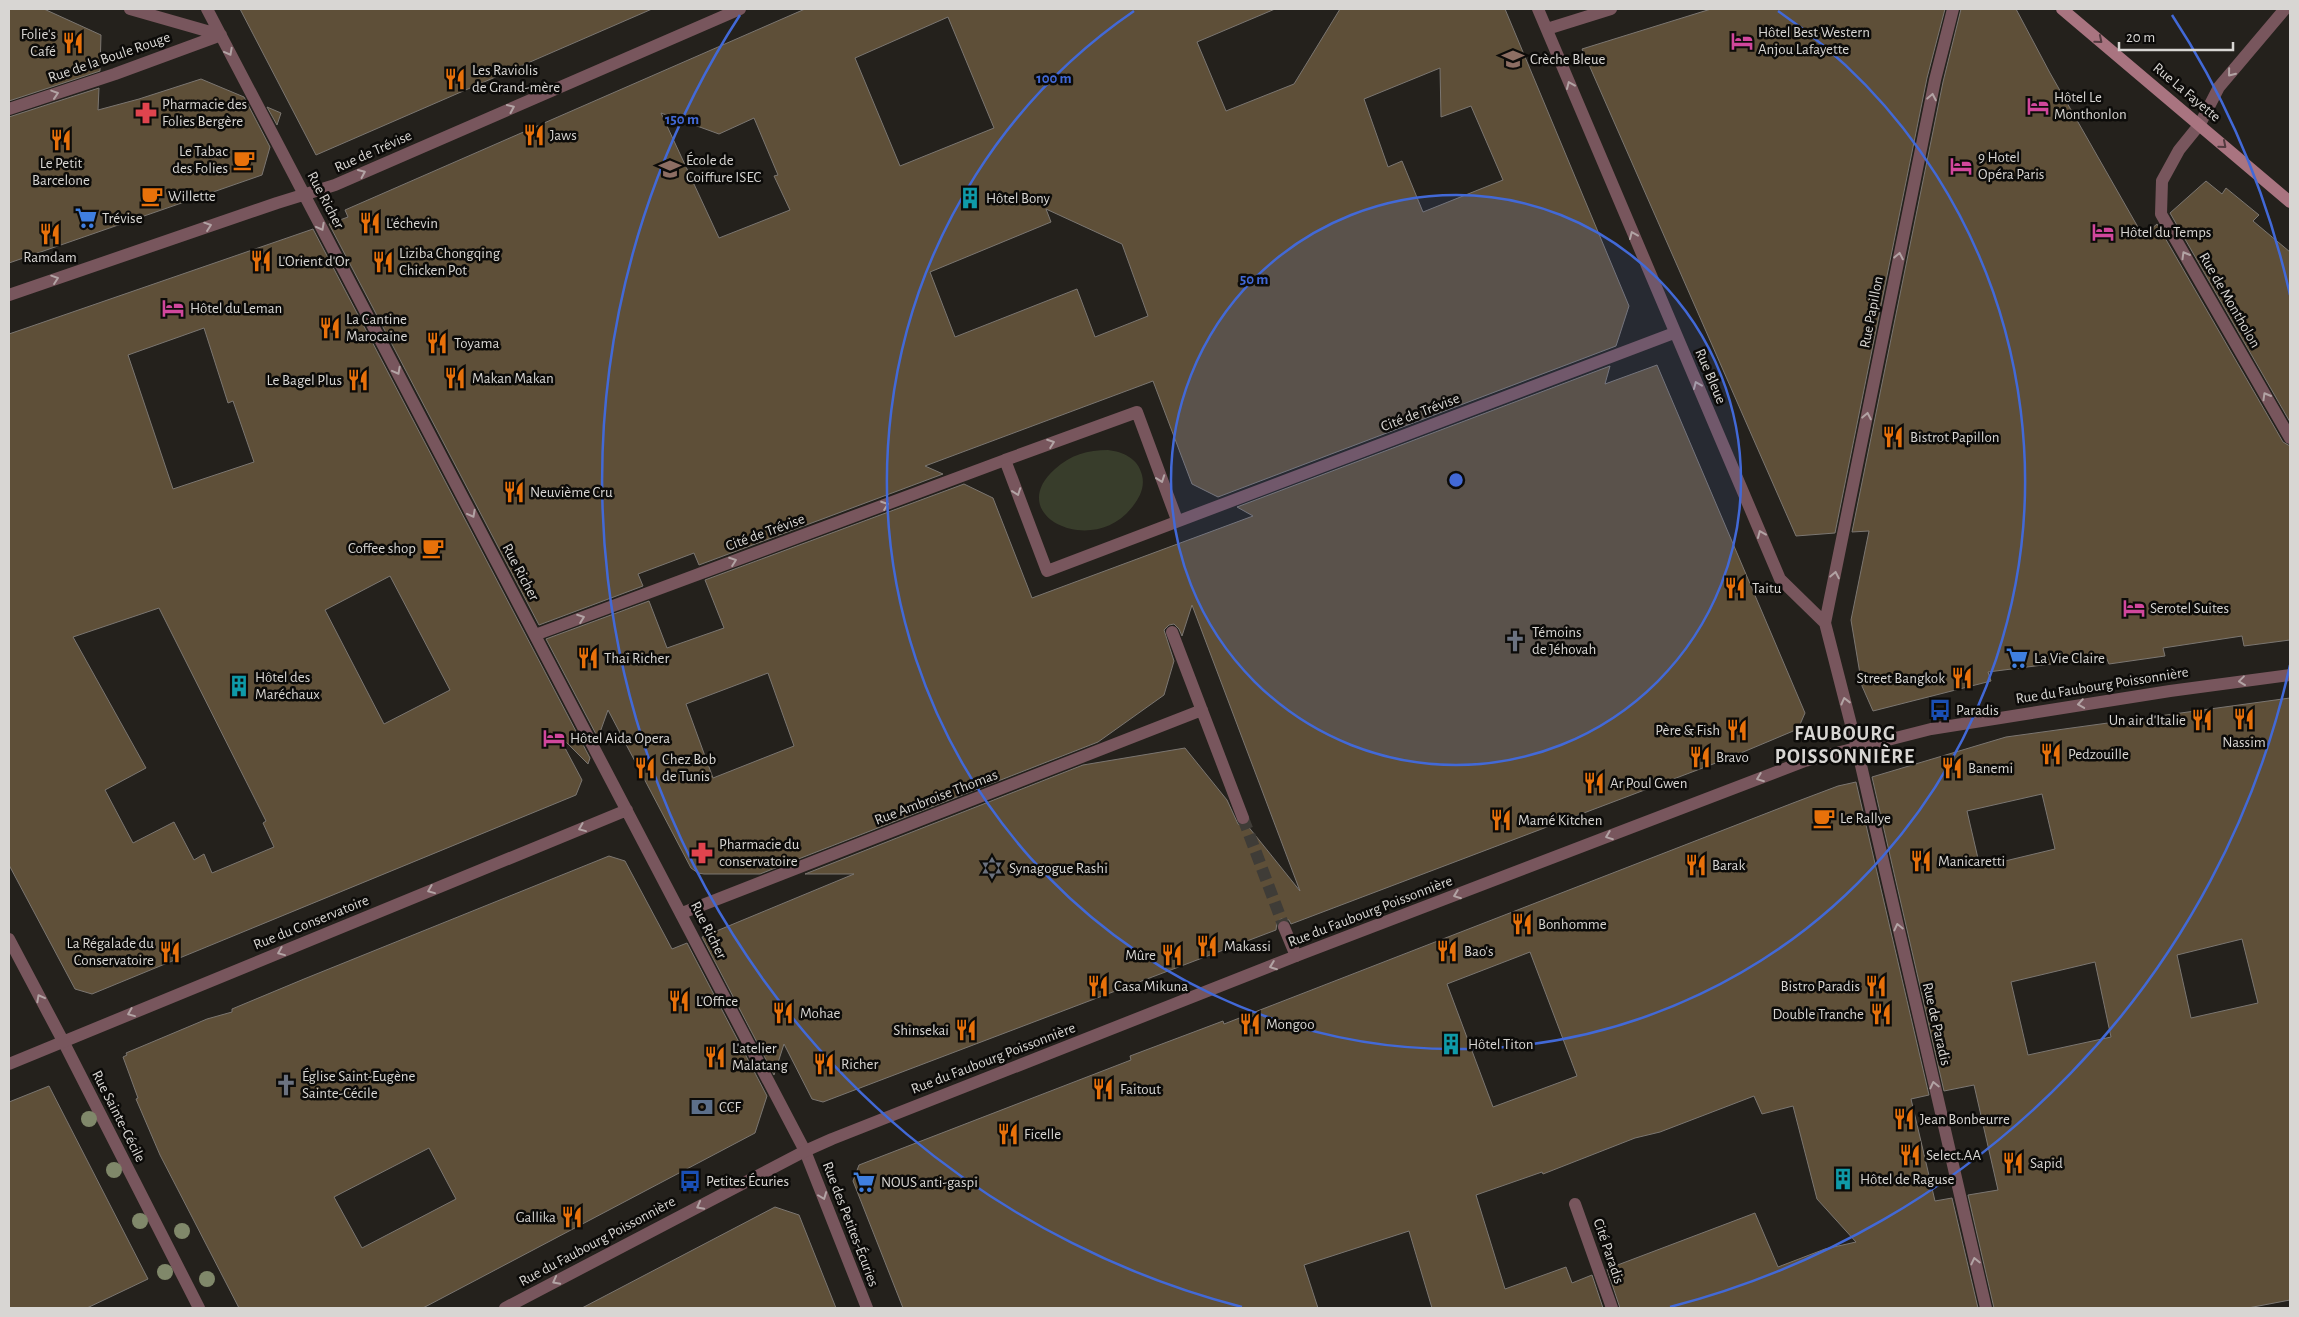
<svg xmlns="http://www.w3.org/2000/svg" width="2299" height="1317" viewBox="0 0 2299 1317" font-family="'Alegreya Sans',sans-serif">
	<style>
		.green { fill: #383d2b }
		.building { fill: #5e4f38; stroke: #7b7671; fill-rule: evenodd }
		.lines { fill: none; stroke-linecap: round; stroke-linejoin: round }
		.minor-tunnel { stroke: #3f3c37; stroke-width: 12; stroke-dasharray: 12 6; stroke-linecap: butt }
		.service { stroke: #78565d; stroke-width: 12 }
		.pedestrian { stroke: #78565d; stroke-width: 12 }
		.minor { stroke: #78565d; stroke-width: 12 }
		.tertiary { stroke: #78565d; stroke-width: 12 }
		.secondary { stroke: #a97480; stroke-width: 12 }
		.tree { fill: #80886a }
		.oneway { stroke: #533a3f }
		.oneway2 { stroke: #b2a3a4 }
		.ring { fill: none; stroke: #4269d7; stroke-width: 2.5 }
		.labels { text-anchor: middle; stroke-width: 5; stroke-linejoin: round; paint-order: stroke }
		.poi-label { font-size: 15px; fill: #d8d6d3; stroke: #0c0b09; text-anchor: start }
		.street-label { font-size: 15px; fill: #d8d6d3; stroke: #0c0b09 }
		.district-label { font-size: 20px; font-weight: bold; letter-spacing: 1px; fill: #d8d6d3; stroke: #0c0b09 }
		.centre { fill: #4269d7; stroke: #0c0b09; stroke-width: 2.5 }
		.ring-label { font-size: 15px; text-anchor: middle; font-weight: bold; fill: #4269d7; stroke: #0c0b09; stroke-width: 5; stroke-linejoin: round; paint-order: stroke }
	</style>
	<rect width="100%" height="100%" fill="#24211c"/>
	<path class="green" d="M1108 450C1123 452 1138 458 1142 475 1145 487 1140 497 1133 506 1094 559 1002 516 1055 469 1070 455 1088 450 1108 450Z"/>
	<path class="building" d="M9 9H44L101 35 100 71 9 101Z
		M240 9H652L316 155Z
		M805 9H1275L1197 42 1226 111 1294 84 1340 9H1505L1629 306 1616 346 1218 497 1192 484 1153 381 925 466 943 474 699 565 694 553 638 574 643 586 539 625 329 224 348 217 345 210ZM948 17 994 128 900 166 855 58ZM1440 68 1441 117 1471 106 1503 180 1423 212 1402 161 1388 167 1364 99ZM661 113 719 134 754 118 778 175 774 176 790 210 719 238ZM1046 209 1122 244 1148 316 1095 337 1077 289 955 337 930 272 1051 222Z
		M1711 9H1945L1927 78 1835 533 1796 536 1582 49Z
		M1961 9H2016L2050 73 2143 236 2157 224 2283 442 2290 446V640L2244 646 2242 636 2163 648 2165 656 2109 664 2106 657 1988 672 1991 681 1873 711 1862 686 1851 620 1869 531 1852 532 1943 82Z
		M201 79 244 97 270 147 262 175 9 263V117L99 88 98 110 139 99Z
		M267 107 281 113 277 125Z
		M2206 181 2222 194 2226 188 2259 215 2253 221 2290 252V422L2170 213Z
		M313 229 590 758 588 764 557 733 582 780 576 795 92 994 75 989 9 865V334ZM204 328 228 403 233 401 254 462 173 489 128 355ZM390 576 450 690 384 724 325 610ZM159 608 266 821 263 823 274 847 212 873 204 854 194 860 174 822 133 843 105 790 146 768 73 637Z
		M1657 365 1805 713 1798 729 1729 758 1291 924 1289 920 1281 919 1277 922 1276 930 823 1102 812 1099 784 1044 774 1075 702 937 854 874H805L1083 765 1185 748 1227 800 1238 824 1242 826 1247 825 1300 891 1192 605 1182 636 1179 629 1174 624 1169 625 1164 630 1174 661 1164 695 1098 742 760 874H704L698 873 691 868 608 710 598 738 546 639 649 601 667 648 724 628 705 580 964 484 993 498 1032 598 1253 516 1237 507 1610 366 1605 384ZM768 673 794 746 713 778 686 704Z
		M2290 698V1300L2248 1308H1994L1968 1195 1998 1190 1974 1085 1944 1091 1872 777 2006 737ZM2042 794 2055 849 1980 867 1967 811ZM2242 939 2258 1003 2191 1018 2177 955ZM2095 962 2111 1037 2028 1055 2011 982Z
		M1856 782 1929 1095 1911 1099 1935 1201 1952 1198 1978 1308H1620L1607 1269 1755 1213 1778 1267 1825 1249 1856 1242 1817 1199 1793 1106 1762 1114 1754 1096 1660 1132 1635 1138 1543 1174 1542 1172 1476 1195 1505 1289 1566 1267 1572 1283 1592 1275 1603 1308H1432L1409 1231 1304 1265 1318 1308H903L853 1181 859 1165 1131 1060 1130 1056 1223 1021 1224 1024 1793 803 1838 786ZM1530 952 1577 1076 1493 1107 1447 984Z
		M609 856 625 861 672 949 687 943 767 1096 755 1133 423 1308H239L160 1155 136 1099 138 1098 123 1057 127 1055 126 1053 207 1019 232 1012V1009L304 979ZM429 1148 456 1199 362 1248 334 1197Z
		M49 1086 148 1279 87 1308H9V1102Z
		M775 1207 799 1215 836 1308H582Z"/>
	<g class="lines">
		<path class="minor-tunnel" d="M1243 818 1284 927"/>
		<path class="service" d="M1575 1204 1612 1308"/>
		<path class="pedestrian" d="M1284 927 1296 956
			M63 1041 199 1308"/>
		<path class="minor" d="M130 9 221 35
			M207 9 805 1151 867 1308
			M1538 9 1780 579 1825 623 1857 748 1986 1308
			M2285 9 2219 87 2200 124 2179 150 2162 181 2161 214 2290 438
			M1547 29 1611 9
			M9 109 115 74 221 35
			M9 295 277 203 335 185 740 9
			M1005 460 1137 412 1177 520
			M1825 623 1935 80 1953 9
			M1172 632 1243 818
			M535 635 1005 460 1047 571 1674 333
			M682 913 1202 710
			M9 939 63 1041
			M9 1064 627 810"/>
		<path class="tertiary" d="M505 1308 805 1151 832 1139 1296 956 1805 761 1931 729 2170 691 2290 675"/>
		<path class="secondary" d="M2062 9 2290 202"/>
	</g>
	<g class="tree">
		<circle cx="89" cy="1119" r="8"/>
		<circle cx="114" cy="1170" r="8"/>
		<circle cx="140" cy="1221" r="8"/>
		<circle cx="182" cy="1231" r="8"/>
		<circle cx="165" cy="1272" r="8"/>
		<circle cx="207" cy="1279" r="8"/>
	</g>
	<defs><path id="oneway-chevron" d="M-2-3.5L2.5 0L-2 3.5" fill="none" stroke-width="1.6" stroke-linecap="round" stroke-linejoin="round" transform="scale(1.25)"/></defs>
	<g class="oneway">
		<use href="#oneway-chevron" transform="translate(2099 40) rotate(40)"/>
		<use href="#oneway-chevron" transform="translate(2223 145) rotate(41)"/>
	</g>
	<g class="oneway2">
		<use href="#oneway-chevron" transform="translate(229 52) rotate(62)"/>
		<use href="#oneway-chevron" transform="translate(2231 73) rotate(129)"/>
		<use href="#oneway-chevron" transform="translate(1570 85) rotate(-113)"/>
		<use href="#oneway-chevron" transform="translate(55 94) rotate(-18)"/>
		<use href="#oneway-chevron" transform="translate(1932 97) rotate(-79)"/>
		<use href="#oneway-chevron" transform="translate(511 108) rotate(-24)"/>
		<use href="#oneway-chevron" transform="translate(362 173) rotate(-24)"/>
		<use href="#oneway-chevron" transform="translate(208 226) rotate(-19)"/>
		<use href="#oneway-chevron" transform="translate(321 227) rotate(62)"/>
		<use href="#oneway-chevron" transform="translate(1633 235) rotate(-113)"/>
		<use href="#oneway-chevron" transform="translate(2185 255) rotate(-120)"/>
		<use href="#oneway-chevron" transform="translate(1899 256) rotate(-79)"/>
		<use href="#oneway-chevron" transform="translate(55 279) rotate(-19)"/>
		<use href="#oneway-chevron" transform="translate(397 371) rotate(62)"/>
		<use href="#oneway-chevron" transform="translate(1697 385) rotate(-113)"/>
		<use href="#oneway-chevron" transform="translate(2266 396) rotate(-120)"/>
		<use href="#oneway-chevron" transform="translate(1867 416) rotate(-79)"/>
		<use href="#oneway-chevron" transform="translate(1051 443) rotate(-20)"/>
		<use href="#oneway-chevron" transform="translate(1161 479) rotate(70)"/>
		<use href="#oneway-chevron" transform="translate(1017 492) rotate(70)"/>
		<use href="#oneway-chevron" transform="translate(885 505) rotate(-20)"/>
		<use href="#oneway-chevron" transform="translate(472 514) rotate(62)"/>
		<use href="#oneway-chevron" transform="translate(1761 534) rotate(-113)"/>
		<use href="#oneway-chevron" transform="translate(733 561) rotate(-20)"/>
		<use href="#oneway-chevron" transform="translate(1835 575) rotate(-79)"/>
		<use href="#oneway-chevron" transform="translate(581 618) rotate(-20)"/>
		<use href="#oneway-chevron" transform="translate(2242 681) rotate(173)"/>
		<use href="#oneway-chevron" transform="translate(1845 701) rotate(-104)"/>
		<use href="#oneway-chevron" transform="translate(2081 704) rotate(171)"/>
		<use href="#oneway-chevron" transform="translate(1760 778) rotate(159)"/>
		<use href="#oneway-chevron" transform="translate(582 828) rotate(158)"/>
		<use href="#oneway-chevron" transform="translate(1609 836) rotate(159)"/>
		<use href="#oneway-chevron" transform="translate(431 890) rotate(158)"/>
		<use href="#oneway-chevron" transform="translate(1457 895) rotate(159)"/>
		<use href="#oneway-chevron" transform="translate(1898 927) rotate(-103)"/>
		<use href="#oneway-chevron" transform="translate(281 952) rotate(158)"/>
		<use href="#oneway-chevron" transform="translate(1273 966) rotate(159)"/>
		<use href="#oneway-chevron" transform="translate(40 998) rotate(-118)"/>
		<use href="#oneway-chevron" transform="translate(131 1013) rotate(158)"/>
		<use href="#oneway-chevron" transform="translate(1934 1085) rotate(-103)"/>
		<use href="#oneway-chevron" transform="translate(823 1196) rotate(69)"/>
		<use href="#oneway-chevron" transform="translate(700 1206) rotate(152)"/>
		<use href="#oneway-chevron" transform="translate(1975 1261) rotate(-103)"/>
		<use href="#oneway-chevron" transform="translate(556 1281) rotate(152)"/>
	</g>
	<circle cx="1456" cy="480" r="285" fill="#4269d7" fill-opacity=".12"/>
	<g class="ring">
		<circle cx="1456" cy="480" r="285"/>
		<path d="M1778 11A569 569 0 1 1 1134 11"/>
		<path d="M2290 665A854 854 0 0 1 1670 1307M1242 1307A854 854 0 0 1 740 15M2172 15A854 854 0 0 1 2290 295"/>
	</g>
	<defs>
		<g id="hotel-bare" transform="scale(1.725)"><path d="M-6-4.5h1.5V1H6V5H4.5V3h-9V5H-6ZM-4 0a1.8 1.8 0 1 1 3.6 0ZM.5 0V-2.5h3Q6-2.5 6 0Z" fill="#d1479c" stroke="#0c0b09" stroke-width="2.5" paint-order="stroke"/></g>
		<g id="restaurant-bare" transform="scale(1.725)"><path d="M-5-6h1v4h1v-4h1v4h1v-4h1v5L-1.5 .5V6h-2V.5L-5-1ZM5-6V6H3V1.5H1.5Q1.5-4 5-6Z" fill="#e8710a" stroke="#0c0b09" stroke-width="2.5" paint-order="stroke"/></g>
		<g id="school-bare" transform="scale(1.725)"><path d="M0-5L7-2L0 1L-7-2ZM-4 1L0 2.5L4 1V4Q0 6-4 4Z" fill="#8d6e63" stroke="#0c0b09" stroke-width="2.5" paint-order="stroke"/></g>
		<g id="pharmacy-bare" transform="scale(1.725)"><path d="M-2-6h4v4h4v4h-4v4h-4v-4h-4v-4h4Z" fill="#e0444e" stroke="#0c0b09" stroke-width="2.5" paint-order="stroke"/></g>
		<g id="cafe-bare" transform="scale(1.725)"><path d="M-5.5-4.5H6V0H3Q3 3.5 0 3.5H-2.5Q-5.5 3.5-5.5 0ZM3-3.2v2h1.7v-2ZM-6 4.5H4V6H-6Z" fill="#e8710a" stroke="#0c0b09" stroke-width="2.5" paint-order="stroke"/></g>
		<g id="building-bare" transform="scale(1.725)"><path d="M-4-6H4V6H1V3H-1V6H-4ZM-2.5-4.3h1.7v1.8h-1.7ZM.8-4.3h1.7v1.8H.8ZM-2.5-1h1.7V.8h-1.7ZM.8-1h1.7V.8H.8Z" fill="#0f9aa8" stroke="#0c0b09" stroke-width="2.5" paint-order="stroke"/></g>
		<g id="supermarket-bare" transform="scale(1.725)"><path d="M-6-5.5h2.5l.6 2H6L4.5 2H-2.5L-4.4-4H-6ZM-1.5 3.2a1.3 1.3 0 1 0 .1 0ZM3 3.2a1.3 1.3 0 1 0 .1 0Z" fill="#3f7fe0" stroke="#0c0b09" stroke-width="2.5" paint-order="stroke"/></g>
		<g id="church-bare" transform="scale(1.725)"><path d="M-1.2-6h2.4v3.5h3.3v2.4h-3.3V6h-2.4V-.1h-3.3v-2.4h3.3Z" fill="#6b7280" stroke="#0c0b09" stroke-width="2.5" paint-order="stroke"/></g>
		<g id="bus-bare" transform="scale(1.725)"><path d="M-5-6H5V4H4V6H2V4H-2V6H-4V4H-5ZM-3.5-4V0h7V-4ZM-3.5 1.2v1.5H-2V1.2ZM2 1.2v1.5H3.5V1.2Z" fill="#1a4fb4" stroke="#0c0b09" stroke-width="2.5" paint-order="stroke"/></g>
		<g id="synagogue-bare" transform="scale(1.725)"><path d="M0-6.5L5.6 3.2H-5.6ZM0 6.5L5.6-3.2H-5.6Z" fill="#6b7280" stroke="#0c0b09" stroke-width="2.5" paint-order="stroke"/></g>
		<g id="bank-bare" transform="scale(1.725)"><path d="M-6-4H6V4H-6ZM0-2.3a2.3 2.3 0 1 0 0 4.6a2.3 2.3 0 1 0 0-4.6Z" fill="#5c6f8a" stroke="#0c0b09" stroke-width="2.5" paint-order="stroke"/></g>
	</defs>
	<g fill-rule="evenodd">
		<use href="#hotel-bare" x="1742" y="41"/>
		<use href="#restaurant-bare" x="73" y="43"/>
		<use href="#school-bare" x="1513" y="59"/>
		<use href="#restaurant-bare" x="455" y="79"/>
		<use href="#hotel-bare" x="2038" y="106"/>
		<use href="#pharmacy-bare" x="146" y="113"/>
		<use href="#restaurant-bare" x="534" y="135"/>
		<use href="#restaurant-bare" x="61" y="140"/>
		<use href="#cafe-bare" x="244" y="160"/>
		<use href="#hotel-bare" x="1961" y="166"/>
		<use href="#school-bare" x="670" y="169"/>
		<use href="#cafe-bare" x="152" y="196"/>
		<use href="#building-bare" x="970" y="198"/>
		<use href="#supermarket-bare" x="86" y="218"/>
		<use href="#restaurant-bare" x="370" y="223"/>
		<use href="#hotel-bare" x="2103" y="232"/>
		<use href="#restaurant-bare" x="50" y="234"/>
		<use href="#restaurant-bare" x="261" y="261"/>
		<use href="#restaurant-bare" x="383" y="262"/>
		<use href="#hotel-bare" x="173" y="308"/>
		<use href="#restaurant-bare" x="330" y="328"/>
		<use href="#restaurant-bare" x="437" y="343"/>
		<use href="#restaurant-bare" x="455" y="378"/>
		<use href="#restaurant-bare" x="358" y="380"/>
		<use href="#restaurant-bare" x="1893" y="437"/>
		<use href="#restaurant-bare" x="514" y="492"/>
		<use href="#cafe-bare" x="433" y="548"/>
		<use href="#restaurant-bare" x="1735" y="588"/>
		<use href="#hotel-bare" x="2134" y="608"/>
		<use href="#church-bare" x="1515" y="641"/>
		<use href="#restaurant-bare" x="588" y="658"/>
		<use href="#supermarket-bare" x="2017" y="658"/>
		<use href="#restaurant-bare" x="1962" y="678"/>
		<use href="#building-bare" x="239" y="686"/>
		<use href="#bus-bare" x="1940" y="710"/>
		<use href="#restaurant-bare" x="2244" y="719"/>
		<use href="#restaurant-bare" x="2202" y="720"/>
		<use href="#restaurant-bare" x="1737" y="730"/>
		<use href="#hotel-bare" x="554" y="738"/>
		<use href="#restaurant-bare" x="2051" y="754"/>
		<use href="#restaurant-bare" x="1700" y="757"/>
		<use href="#restaurant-bare" x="645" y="768"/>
		<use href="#restaurant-bare" x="1952" y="768"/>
		<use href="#restaurant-bare" x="1594" y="783"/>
		<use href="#cafe-bare" x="1824" y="818"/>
		<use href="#restaurant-bare" x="1501" y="820"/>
		<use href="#pharmacy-bare" x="702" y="853"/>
		<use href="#restaurant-bare" x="1921" y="861"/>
		<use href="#restaurant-bare" x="1696" y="865"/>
		<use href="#synagogue-bare" x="992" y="868"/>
		<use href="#restaurant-bare" x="1522" y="924"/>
		<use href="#restaurant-bare" x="1207" y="946"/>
		<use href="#restaurant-bare" x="1447" y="951"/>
		<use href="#restaurant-bare" x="170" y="952"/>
		<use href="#restaurant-bare" x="1172" y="955"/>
		<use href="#restaurant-bare" x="1098" y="986"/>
		<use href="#restaurant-bare" x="1876" y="986"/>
		<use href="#restaurant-bare" x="679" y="1001"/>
		<use href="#restaurant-bare" x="783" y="1013"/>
		<use href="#restaurant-bare" x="1881" y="1014"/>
		<use href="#restaurant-bare" x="1250" y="1024"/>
		<use href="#restaurant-bare" x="966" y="1030"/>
		<use href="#building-bare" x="1451" y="1044"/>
		<use href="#restaurant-bare" x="715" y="1057"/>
		<use href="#restaurant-bare" x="824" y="1064"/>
		<use href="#church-bare" x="286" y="1085"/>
		<use href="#restaurant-bare" x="1103" y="1089"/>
		<use href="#bank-bare" x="702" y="1107"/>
		<use href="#restaurant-bare" x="1904" y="1119"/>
		<use href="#restaurant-bare" x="1008" y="1134"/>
		<use href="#restaurant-bare" x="1910" y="1155"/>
		<use href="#restaurant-bare" x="2013" y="1163"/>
		<use href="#building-bare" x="1843" y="1179"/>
		<use href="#bus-bare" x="690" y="1181"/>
		<use href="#supermarket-bare" x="864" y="1182"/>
		<use href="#restaurant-bare" x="572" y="1217"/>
	</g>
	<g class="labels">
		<g class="poi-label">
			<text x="1758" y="37">Hôtel Best Western<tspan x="1758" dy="17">Anjou Lafayette</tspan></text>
			<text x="56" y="39" text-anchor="end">Folie's<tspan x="56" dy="17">Café</tspan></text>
			<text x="1530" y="64">Crèche Bleue</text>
			<text x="472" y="75">Les Raviolis<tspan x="472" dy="17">de Grand-mère</tspan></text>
			<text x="2054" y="102">Hôtel Le<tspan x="2054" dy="17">Monthonlon</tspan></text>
			<text x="162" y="109">Pharmacie des<tspan x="162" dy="17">Folies Bergère</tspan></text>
			<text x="550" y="140">Jaws</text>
			<text x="228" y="156" text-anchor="end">Le Tabac<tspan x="228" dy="17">des Folies</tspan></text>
			<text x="1978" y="162">9 Hotel<tspan x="1978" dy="17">Opéra Paris</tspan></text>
			<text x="686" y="165">École de<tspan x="686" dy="17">Coiffure ISEC</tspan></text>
			<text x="61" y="168" text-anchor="middle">Le Petit<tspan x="61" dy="17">Barcelone</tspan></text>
			<text x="168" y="201">Willette</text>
			<text x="986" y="203">Hôtel Bony</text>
			<text x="102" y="223">Trévise</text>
			<text x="386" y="228">L'échevin</text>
			<text x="2120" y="237">Hôtel du Temps</text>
			<text x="399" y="258">Liziba Chongqing<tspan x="399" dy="17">Chicken Pot</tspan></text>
			<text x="50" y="262" text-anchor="middle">Ramdam</text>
			<text x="278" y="266">L'Orient d'Or</text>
			<text x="190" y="313">Hôtel du Leman</text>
			<text x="346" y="324">La Cantine<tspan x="346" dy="17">Marocaine</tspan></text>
			<text x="454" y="348">Toyama</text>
			<text x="472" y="383">Makan Makan</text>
			<text x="342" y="385" text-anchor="end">Le Bagel Plus</text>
			<text x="1910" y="442">Bistrot Papillon</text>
			<text x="530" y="497">Neuvième Cru</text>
			<text x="416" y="553" text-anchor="end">Coffee shop</text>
			<text x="1752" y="593">Taitu</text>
			<text x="2150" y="613">Serotel Suites</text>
			<text x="1532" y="637">Témoins<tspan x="1532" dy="17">de Jéhovah</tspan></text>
			<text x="604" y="663">Thaï Richer</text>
			<text x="2034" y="663">La Vie Claire</text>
			<text x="255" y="682">Hôtel des<tspan x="255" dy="17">Maréchaux</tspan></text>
			<text x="1945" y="683" text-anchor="end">Street Bangkok</text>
			<text x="1956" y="715">Paradis</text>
			<text x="2186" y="725" text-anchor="end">Un air d'Italie</text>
			<text x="1720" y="735" text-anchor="end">Père &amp; Fish</text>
			<text x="570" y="743">Hôtel Aida Opera</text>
			<text x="2244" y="747" text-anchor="middle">Nassim</text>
			<text x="2068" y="759">Pedzouille</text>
			<text x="1716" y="762">Bravo</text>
			<text x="662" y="764">Chez Bob<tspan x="662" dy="17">de Tunis</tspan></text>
			<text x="1968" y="773">Banemi</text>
			<text x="1610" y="788">Ar Poul Gwen</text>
			<text x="1840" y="823">Le Rallye</text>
			<text x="1518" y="825">Mamé Kitchen</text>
			<text x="719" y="849">Pharmacie du<tspan x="719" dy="17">conservatoire</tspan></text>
			<text x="1938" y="866">Manicaretti</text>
			<text x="1712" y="870">Barak</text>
			<text x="1009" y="873">Synagogue Rashi</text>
			<text x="1538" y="929">Bonhomme</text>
			<text x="154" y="948" text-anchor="end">La Régalade du<tspan x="154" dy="17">Conservatoire</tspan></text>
			<text x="1224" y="951">Makassi</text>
			<text x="1464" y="956">Bao's</text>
			<text x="1156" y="960" text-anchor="end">Mûre</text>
			<text x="1114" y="991">Casa Mikuna</text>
			<text x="1860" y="991" text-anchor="end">Bistro Paradis</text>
			<text x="696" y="1006">L'Office</text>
			<text x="800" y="1018">Mohae</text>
			<text x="1864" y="1019" text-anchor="end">Double Tranche</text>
			<text x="1266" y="1029">Mongoo</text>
			<text x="949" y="1035" text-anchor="end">Shinsekai</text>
			<text x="1468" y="1049">Hôtel Titon</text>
			<text x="732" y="1053">L'atelier<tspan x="732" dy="17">Malatang</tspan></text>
			<text x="841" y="1069">Richer</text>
			<text x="302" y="1081">Église Saint-Eugène<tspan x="302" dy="17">Sainte-Cécile</tspan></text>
			<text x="1120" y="1094">Faitout</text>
			<text x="719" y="1112">CCF</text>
			<text x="1920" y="1124">Jean Bonbeurre</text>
			<text x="1024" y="1139">Ficelle</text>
			<text x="1926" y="1160">Select.AA</text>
			<text x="2030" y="1168">Sapid</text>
			<text x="1860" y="1184">Hôtel de Raguse</text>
			<text x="706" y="1186">Petites Écuries</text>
			<text x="881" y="1187">NOUS anti-gaspi</text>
			<text x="556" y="1222" text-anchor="end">Gallika</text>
		</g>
		<g class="street-label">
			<text transform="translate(109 57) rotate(-19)" y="5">Rue de la Boule Rouge</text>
			<text transform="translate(2187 92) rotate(40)" y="5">Rue La Fayette</text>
			<text transform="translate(373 151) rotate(-24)" y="5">Rue de Trévise</text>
			<text transform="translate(326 200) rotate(62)" y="5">Rue Richer</text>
			<text transform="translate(2230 300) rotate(60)" y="5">Rue de Montholon</text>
			<text transform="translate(1871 312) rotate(-79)" y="5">Rue Papillon</text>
			<text transform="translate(1711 376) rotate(67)" y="5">Rue Bleue</text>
			<text transform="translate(1420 412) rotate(-21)" y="5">Cité de Trévise</text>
			<text transform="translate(765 532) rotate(-20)" y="5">Cité de Trévise</text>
			<text transform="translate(521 572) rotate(62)" y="5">Rue Richer</text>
			<text transform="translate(2102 685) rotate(-9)" y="5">Rue du Faubourg Poissonnière</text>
			<text transform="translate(936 797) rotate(-21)" y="5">Rue Ambroise Thomas</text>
			<text transform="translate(1370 911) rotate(-21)" y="5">Rue du Faubourg Poissonnière</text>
			<text transform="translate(311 922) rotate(-22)" y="5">Rue du Conservatoire</text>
			<text transform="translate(709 930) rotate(63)" y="5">Rue Richer</text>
			<text transform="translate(1937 1024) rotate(77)" y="5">Rue de Paradis</text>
			<text transform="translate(993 1058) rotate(-21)" y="5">Rue du Faubourg Poissonnière</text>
			<text transform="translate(119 1116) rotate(63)" y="5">Rue Sainte-Cécile</text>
			<text transform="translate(851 1224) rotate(69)" y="5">Rue des Petites-Écuries</text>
			<text transform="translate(597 1241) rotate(-28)" y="5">Rue du Faubourg Poissonnière</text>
			<text transform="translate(1609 1251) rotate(71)" y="5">Cité Paradis</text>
		</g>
		<g class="district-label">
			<text x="1845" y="740">FAUBOURG<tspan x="1845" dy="23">POISSONNIÈRE</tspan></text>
		</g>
	</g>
	<circle cx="1456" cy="480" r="8" class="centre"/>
	<g class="ring-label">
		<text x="1054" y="83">100 m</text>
		<text x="682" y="124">150 m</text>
		<text x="1254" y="284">50 m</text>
	</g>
	<rect width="2299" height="1317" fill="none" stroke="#d8d6d3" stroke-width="20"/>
	<path d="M2119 42v8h114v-8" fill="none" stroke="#d8d6d3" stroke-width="2.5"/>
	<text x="2126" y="42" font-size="15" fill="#d8d6d3" stroke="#0c0b09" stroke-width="4" paint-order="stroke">20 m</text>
</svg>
